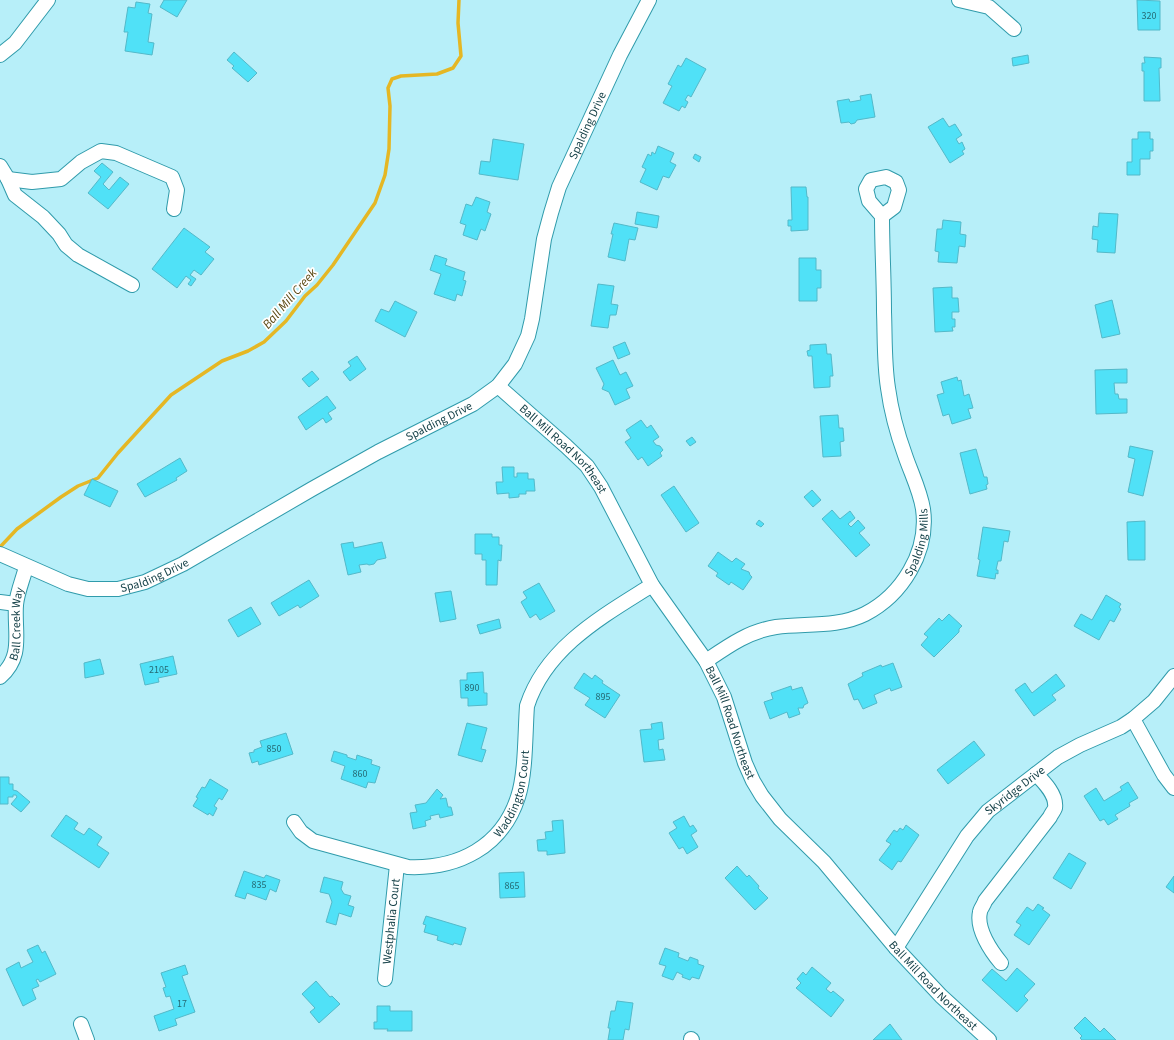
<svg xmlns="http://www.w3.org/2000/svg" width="1174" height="1040" viewBox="0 0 1174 1040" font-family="'Source Sans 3',sans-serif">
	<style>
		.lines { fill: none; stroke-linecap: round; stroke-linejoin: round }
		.stream { stroke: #e5b724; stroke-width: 3.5 }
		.building { fill: #50e1f7; stroke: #53b9c9 }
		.minor-casing { stroke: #309bab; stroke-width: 16 }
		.minor { stroke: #fff; stroke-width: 14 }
		.labels { text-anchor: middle; stroke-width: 3.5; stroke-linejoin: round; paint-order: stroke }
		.number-label { font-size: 10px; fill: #256a74 }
		.street-label { font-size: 12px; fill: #174249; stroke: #fff }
		.water-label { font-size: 13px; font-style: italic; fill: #5c4913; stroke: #fff }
	</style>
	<rect width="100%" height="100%" fill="#b7eff9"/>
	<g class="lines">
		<path class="stream" d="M0 547 17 529 61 497 78 486 98 478 118 453 171 395 222 361 248 351 264 342 286 321 305 296 317 285 333 265 375 203 385 175 389 149 390 106 388 88 392 79 401 76 437 74 453 68 461 56 458 23 459 0"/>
	</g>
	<path class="building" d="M164 0H187L177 17 160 7Z
		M1137 0 1160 1V30H1138Z
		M136 2 150 4 148 13 152 14 148 42 154 43 152 55 125 51 128 32H124L128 7 135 8Z
		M234 52 257 73 248 82 232 68 234 66 227 60Z
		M1028 55 1029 63 1013 66 1012 58Z
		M1144 57 1161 58V68H1159L1160 101H1144V71H1142V63H1145Z
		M686 58 706 69 691 97 688 95 685 100 688 102 685 108 682 106 679 111 663 103 672 86 668 84 678 65 681 67Z
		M871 94 875 117 857 120 855 123 851 124 849 122 841 123 837 101 849 99 850 102 861 100 860 96Z
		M943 118 949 127 955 124 962 135 956 139 959 144 962 142 965 149 962 151 964 154 950 163 928 127Z
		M1138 132H1150V139H1153V151H1150V159H1140V175H1127V162H1132V139H1138Z
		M493 139 524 144 518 180 479 174 481 161 490 162Z
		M658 146 674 153 670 162 676 165 669 178 663 176 657 190 640 182 646 169 642 167 648 154 651 156 652 152 655 154Z
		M695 154 701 157 699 162 693 158Z
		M102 163 113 172 103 184 109 190 120 177 129 184 108 209 88 193 101 177 94 171Z
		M791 187H806L807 197H808V230L791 231V226H788V220H792Z
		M476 197 490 202 487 212 491 214 485 231 481 229 477 240 463 235 466 225 460 223 466 204 472 206Z
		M637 212 659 216 657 228 635 224Z
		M1099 213 1118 214 1115 253 1097 252 1098 240 1092 239 1093 226 1098 227Z
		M943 220 961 222 960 234 966 235 965 247 959 246 957 263 938 262 939 252 935 251 937 229H942Z
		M614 223 638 228 635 240 629 239 625 261 608 257 613 234H611Z
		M184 228 210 247 205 252 214 259 201 275 194 270 190 275 196 279 191 286 188 284 191 280 186 276 177 288 152 269Z
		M435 255 447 259 445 265 465 272 463 280 466 281 462 296 457 294 455 301 434 294 441 274 430 270Z
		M799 258H816V270H821V288H817V301H799Z
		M598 284 614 286 611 304 618 305 616 315H610L608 328 591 326Z
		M952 287V298H958L959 312H952V319H955V327H952L953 331 935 332 933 288Z
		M1112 300 1120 334 1102 338 1095 305Z
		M395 301 417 312 405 337 375 321 381 309 389 312Z
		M625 342 630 354 618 359 613 347Z
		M826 344 827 354H831L833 376H830V387L814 388 812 356H808L807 351 810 350V345Z
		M357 356 366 369 350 381 343 372 351 366 348 362Z
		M613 360 620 375 626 372 633 386 626 389 630 398 615 405 609 392 602 389 604 384 596 368Z
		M1127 369V383H1114L1115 394H1118L1119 399H1127V413L1096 414 1095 370Z
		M312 371 319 379 309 387 302 379Z
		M957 377 958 381 961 380 964 396 969 394 973 408 968 409 971 418 952 424 949 414 943 416 937 395 944 393 941 382Z
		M327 396 336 408 328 413 332 419 326 423 323 418 306 430 298 417Z
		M838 415 839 428H843L844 441 840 442 841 456 823 457 820 416Z
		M641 420 647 428 651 425 659 437 653 441 656 445 660 446 663 450 660 453 662 456 648 466 642 457 638 460 625 442 631 438 626 430Z
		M692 437 696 442 690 446 686 441Z
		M1130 446 1153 451 1143 496 1128 492 1135 459 1128 457Z
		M976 449 984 477H987L988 484 986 485 987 489 970 494 960 453Z
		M180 458 187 471 176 478 177 480 145 497 137 484Z
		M502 467H514V477H517V473H528V479H534L535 491H526V494H519V497L509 498V493L497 494 496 482H503Z
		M92 479 118 491 110 507 84 495Z
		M674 486 699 523 686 532 661 495Z
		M812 490 821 500 813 507 804 497Z
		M832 510 840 519 850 511 855 518 848 524 851 527 858 520 865 528 859 533 870 545 856 557 822 519Z
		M759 520 764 524 761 527 756 524Z
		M1145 521V560H1128L1127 522Z
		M983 527 1010 531 1008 542 1004 541 1001 561H998L996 570H998V574L996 573 995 579 977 576 980 560 978 559Z
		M475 534H492V537H499V545H502L501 561 498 560 497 585H486V560H482V554H475Z
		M353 542 354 548 382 542 386 558 377 560 374 564 369 565 367 564 359 565 361 572 348 575 341 544Z
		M718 552 732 562 736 558 745 564 741 569 749 572 750 575 752 577 743 590 731 582 729 585 716 576 718 573 708 566Z
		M309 580 319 596 300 608 298 605 279 616 271 603Z
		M539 583 555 611 540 620 536 614 530 618 521 602 527 598 523 592Z
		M451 591 456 619 440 622 435 593Z
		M1106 595 1121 604 1119 607 1121 609 1114 622 1110 620 1099 640 1074 626 1081 614 1092 620Z
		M251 607 261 624 238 637 228 620Z
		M949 614 962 626 959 629V632L934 657 921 645 928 637 924 634 939 618 942 621Z
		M499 619 501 628 480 634 477 625Z
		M173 656 177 674 158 678 159 682 145 685 140 664Z
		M100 659 104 674 85 678 84 663Z
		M893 663 902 687 891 691 890 688 874 695 877 703 863 709 858 699 854 700 848 684 863 676 862 673 881 665 882 667Z
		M483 672 484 693H487V705L468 706V698H461L460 680H467V673Z
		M584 673 592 679 595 675 603 681 602 683 620 695 605 718 585 705 590 698 574 688Z
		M1056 674 1065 686 1052 695 1056 700 1034 716 1015 690 1025 683 1032 693Z
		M791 686 792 690 802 687 808 703 804 705 803 708H798L800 714 789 718 787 712 770 719 764 702 773 699 771 693Z
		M662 722 664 739 658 740 659 750 663 749 665 760 644 762 640 730 652 729 651 724Z
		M467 723 487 728 481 749 486 750 482 762 458 755Z
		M286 733 293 754 259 765 258 761 252 763 249 753 254 752V750L262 747 260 741Z
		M974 741 985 755 948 784 937 770Z
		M334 751 347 755V757L356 760 357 755 372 760 371 764 380 767 375 783 368 782 366 788 341 779 345 766 331 761Z
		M0 777H9V784H13V790L17 791 30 802 21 812 11 804 17 797 16 795H13V797H8V804H0Z
		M210 779 228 790 222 800 219 798 214 806 217 808 213 816 209 813 208 815 193 806 198 798 196 797 202 787 205 788Z
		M1128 782 1138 798 1129 803 1130 806 1115 815 1118 819 1108 825 1104 819 1100 821 1084 796 1096 788 1104 801 1122 790 1120 787Z
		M437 789 443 795 440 799 446 798 448 807H451L453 815 440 818 439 814 430 816 431 819 425 821 426 826 413 829 410 813 417 812 415 805 426 803Z
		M66 815 78 823 74 829 84 835 89 828 102 837 97 845 109 853 99 868 51 836Z
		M684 816 690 827 693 825 697 831 691 835 698 847 687 854 683 847 679 849 669 833 677 828 673 822Z
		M563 820 565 853 547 855V851H538L537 840 546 839 545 832 553 831 552 821Z
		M906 825 919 835 901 862 898 861 892 870 879 860 891 844 886 841 894 830 897 832 900 828 903 830Z
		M1069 853 1086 863 1071 889 1053 878Z
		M737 866 747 877 749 875 759 886 758 888 768 898 755 910 725 878Z
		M244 871 264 878 266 875 280 880 276 892 270 889 266 900 247 893 245 899 235 896Z
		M524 872 525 897 500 898 499 873Z
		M1174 876V893L1166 887Z
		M324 877 343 882 341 889 344 894 351 896 348 905 354 907 351 917 339 913 336 925 326 922 332 902 329 894 320 892Z
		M1038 904 1044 908 1042 909 1050 915 1029 945 1014 935 1021 925 1016 922 1027 907 1033 911Z
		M426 916 466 928 461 945 454 943 453 945 437 940 438 936 424 932 426 925 423 924Z
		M38 945 42 953 45 951 56 974 40 982 38 979 36 980 39 986 32 989 36 999 23 1006 6 969 19 962 21 968 33 962 27 950Z
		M665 948 679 953 678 957 688 961 690 957 698 960V964L704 966 699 979 692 977 690 980 682 977 683 975 677 972 673 980 662 976 666 966 659 964Z
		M185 965 188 974 182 976 195 1012 175 1019 177 1025 159 1031 154 1016 174 1009 170 996 166 997 163 988 166 987 161 973Z
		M812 967 831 983 826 989 831 993 833 991 844 1000 831 1017 796 988 801 983 797 979 803 972 806 975Z
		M1017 968 1035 984 1024 996 1028 1000 1017 1012 982 980 992 969 1006 981Z
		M316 981 330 997 332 996 340 1004 319 1023 310 1012 315 1008 302 994Z
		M617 1001 633 1003 629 1030 625 1029 623 1040H608L610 1028H608L611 1011H615Z
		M377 1006H390V1011H412V1031H387L388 1029H374V1022H377Z
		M1085 1017 1100 1032 1104 1028 1116 1040H1082L1080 1038 1082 1036 1074 1028Z
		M890 1024 902 1040H873Z"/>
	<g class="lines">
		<g class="minor-casing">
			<g id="minor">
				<path d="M959 0 989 7 1014 29"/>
				<path d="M0 55 15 43 48 0"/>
				<path d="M0 166 8 179 15 195 43 217 59 234 66 245 78 255 132 285"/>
				<path d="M8 179 32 182 61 179 81 162 101 151 116 153 172 177 177 190 174 209"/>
				<path id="s1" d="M498 386 566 446 587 466 601 487 652 585 706 661 724 697 745 763 753 781 762 796 780 819 824 862 896 948 941 996 989 1040"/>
				<path id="s2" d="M0 554 68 584 88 589H118L145 582 183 564 312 489 378 452 473 404 498 386 515 364 528 336 532 319 544 239 551 213 559 187 620 55 649 0"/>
				<path d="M0 602 16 604"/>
				<path id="s3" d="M706 661C728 646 749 631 776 627 805 623 837 628 865 614 902 595 929 552 923 509 920 490 911 473 905 455 897 433 891 410 888 388 884 363 885 337 884 312 884 280 882 248 882 216L869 201 866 189 871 180 886 177 896 182 899 190 894 207 882 216"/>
				<path id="s4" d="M0 677C24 656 14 633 16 605 17 593 23 579 26 567"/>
				<path d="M1133 719 1164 775 1174 788"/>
				<path id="s5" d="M294 822 301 832 313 841 408 867C458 869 502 847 518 797 526 773 525 733 527 706 546 647 603 616 652 585"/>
				<path id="s6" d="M896 948 967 836 988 811 1058 757 1080 745 1121 727 1133 719 1154 701 1174 676"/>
				<path d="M1001 963C991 951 976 929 980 912 980 909 984 905 985 901L1050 817C1051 814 1054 811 1055 808 1057 795 1044 782 1036 774"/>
				<path id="s7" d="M385 979 397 865"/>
				<path d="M81 1024 87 1040"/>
				<path d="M691 1039 692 1040"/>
			</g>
		</g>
		<use href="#minor" class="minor"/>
	</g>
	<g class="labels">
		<g class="number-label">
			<text x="1149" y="19">320</text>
			<text x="159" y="673">2105</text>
			<text x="472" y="691">890</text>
			<text x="603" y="700">895</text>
			<text x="274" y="752">850</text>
			<text x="360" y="777">860</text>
			<text x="259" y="888">835</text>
			<text x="512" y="889">865</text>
			<text x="182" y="1007">17</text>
		</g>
		<g class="street-label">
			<text dy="4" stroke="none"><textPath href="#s2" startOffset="836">Spalding Drive</textPath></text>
			<text dy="4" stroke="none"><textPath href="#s2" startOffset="488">Spalding Drive</textPath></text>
			<text dy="4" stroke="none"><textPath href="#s1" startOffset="91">Ball Mill Road Northeast</textPath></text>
			<text dy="4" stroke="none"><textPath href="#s3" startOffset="262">Spalding Mills</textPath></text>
			<text dy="4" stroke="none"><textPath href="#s2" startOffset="164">Spalding Drive</textPath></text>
			<text dy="4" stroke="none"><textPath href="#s4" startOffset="58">Ball Creek Way</textPath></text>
			<text dy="4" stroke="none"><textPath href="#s1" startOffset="415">Ball Mill Road Northeast</textPath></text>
			<text dy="4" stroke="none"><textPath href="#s6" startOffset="199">Skyridge Drive</textPath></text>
			<text dy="4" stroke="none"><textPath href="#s5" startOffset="268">Waddington Court</textPath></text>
			<text dy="4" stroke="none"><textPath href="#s7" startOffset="58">Westphalia Court</textPath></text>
			<text dy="4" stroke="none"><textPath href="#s1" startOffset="751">Ball Mill Road Northeast</textPath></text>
		</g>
		<g class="water-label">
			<text transform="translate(289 298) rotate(-49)" y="5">Ball Mill Creek</text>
		</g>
	</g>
</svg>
